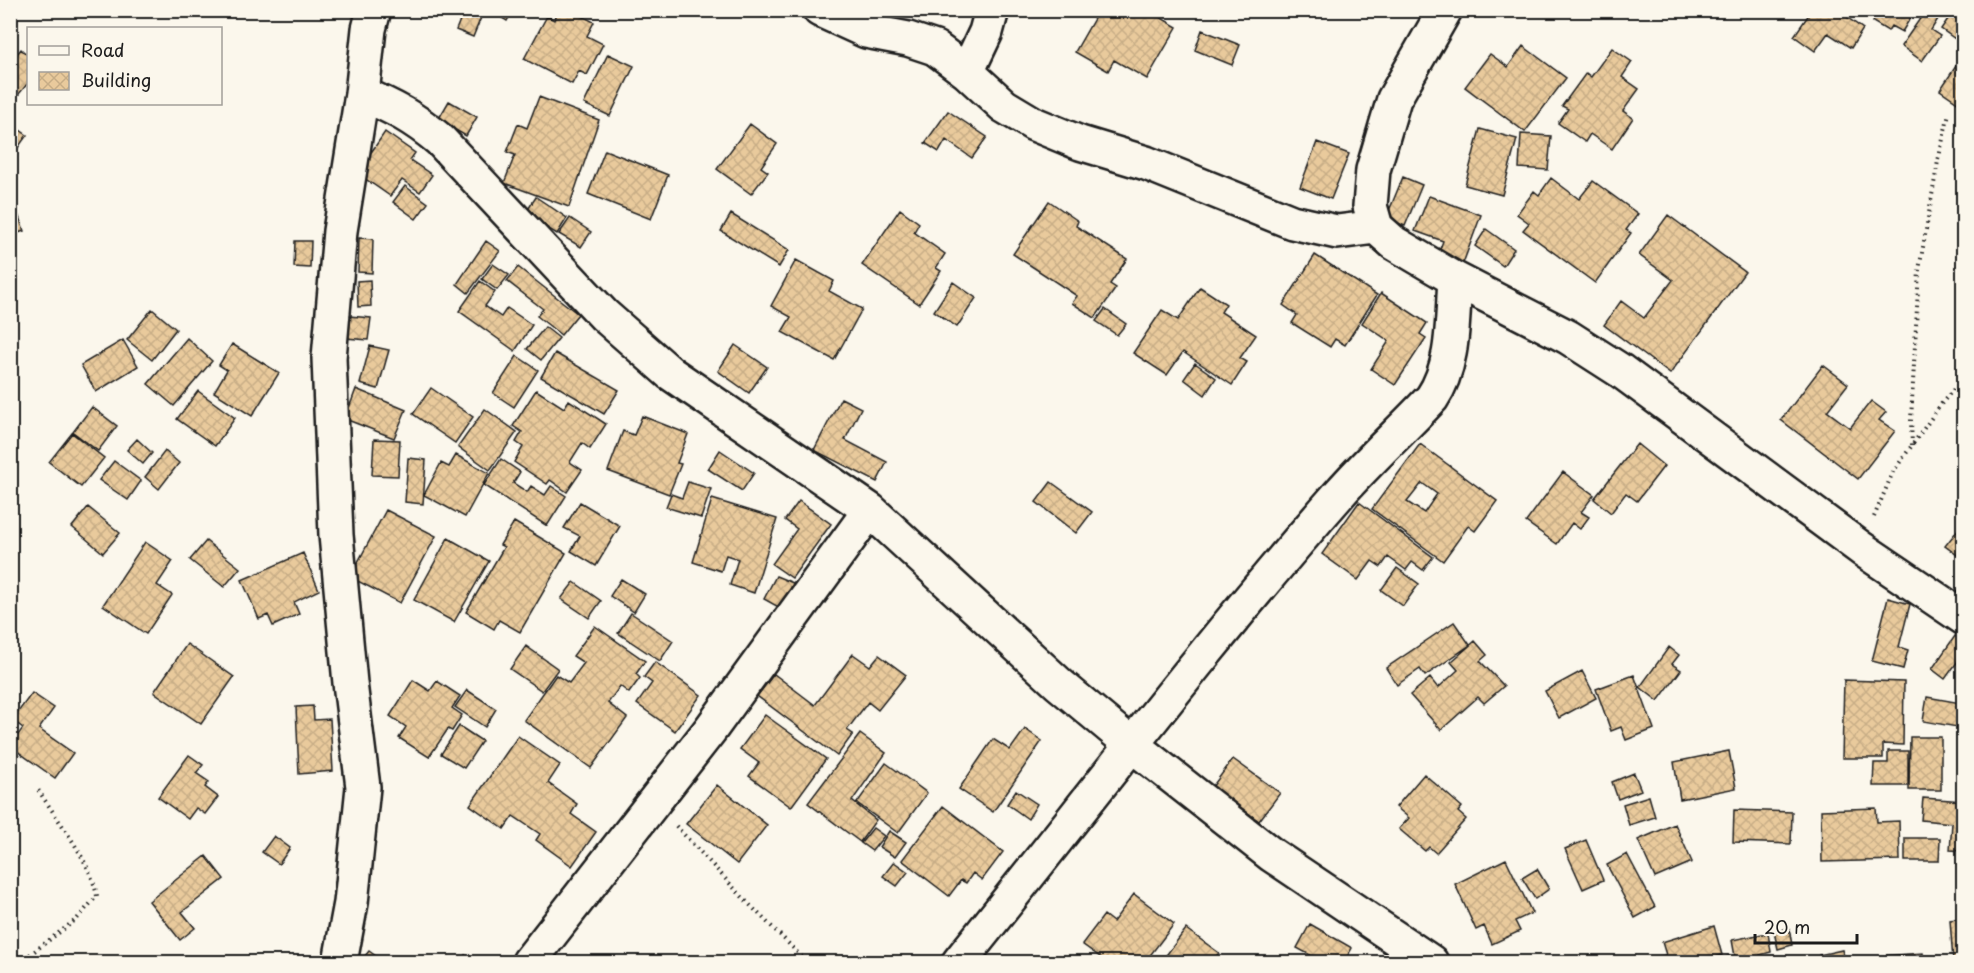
<svg xmlns="http://www.w3.org/2000/svg" width="1974" height="973" viewBox="0 0 1974 973" font-family="'Playpen Sans',sans-serif">
	<style>
		.building { fill: url(#building-cross-hatch); stroke: #1c1c1c; stroke-width: 1.5; fill-rule: evenodd }
		.lines { fill: none; stroke-linecap: round; stroke-linejoin: round }
		.street-casing { stroke: #1c1c1c; stroke-width: 38 }
		.path { stroke: #1c1c1c; stroke-width: 4; stroke-dasharray: 1.5 4.5; stroke-linecap: butt }
		.street { stroke: #fbf7ec; stroke-width: 33 }
	</style>
	<defs>
		<pattern id="building-cross-hatch" width="8" height="8" patternUnits="userSpaceOnUse" patternTransform="scale(1.5)"><rect width="8" height="8" fill="#e9ca9c"/><path d="M0 0l8 8M0 8l8-8" fill="none" stroke="#c7ad86"/></pattern>
	</defs>
	<rect width="100%" height="100%" fill="#fbf7ec"/>
	<filter id="ink" filterUnits="userSpaceOnUse"><feTurbulence type="fractalNoise" baseFrequency=".0167" numOctaves="2"/><feDisplacementMap in="SourceGraphic" scale="12" xChannelSelector="R" yChannelSelector="G"/><feConvolveMatrix kernelMatrix="1 2 1 2 8 2 1 2 1" color-interpolation-filters="sRGB"/></filter>
	<g filter="url(#ink)">
		<path class="building" d="M443 10H457L454 16Z
			M464 10H484L473 37 456 30Z
			M489 10H513L507 21Z
			M559 10H571L594 22 587 36 603 44 587 75 579 71 572 84 524 59 547 16 554 20Z
			M852 10H874L872 16Z
			M1099 10H1148L1177 27 1147 79 1114 60 1108 71 1075 52Z
			M1812 10H1837L1863 29 1851 48 1828 33 1815 51 1794 36Z
			M1880 10H1915L1902 32 1891 26 1888 31 1873 22Z
			M1926 10 1943 11 1931 30 1940 36 1922 61 1901 46Z
			M1952 13 1964 21V45L1941 29Z
			M1202 30 1240 45 1232 65 1195 50Z
			M10 44 17 49 10 58Z
			M1523 46 1566 78 1525 132 1465 87 1490 54 1508 67Z
			M1612 48 1632 62 1622 77 1639 89 1623 111 1633 118 1612 149 1590 134 1585 142 1558 123 1568 109 1562 106 1586 73 1591 77Z
			M21 49 28 56V83L10 105V62Z
			M608 54 634 66 610 116 584 104Z
			M1964 54V96L1959 103 1940 90Z
			M539 97 599 120 569 207 504 183 515 155 507 152 518 124 527 128Z
			M449 101 477 117 466 136 438 120Z
			M948 111 987 137 972 158 946 140 939 152 925 143Z
			M750 124 777 144 761 167 768 172 751 194 717 169Z
			M14 126 27 135 10 159V131Z
			M1480 129 1517 139 1502 195 1465 185Z
			M385 132 415 153 410 160 432 175 420 192 402 180 390 196 357 173Z
			M1521 134 1551 136 1548 170 1519 168Z
			M1317 142 1349 154 1331 199 1300 187Z
			M605 150 668 175 651 219 588 194Z
			M1403 177 1422 185 1405 226 1386 218Z
			M1551 178 1579 199 1593 181 1638 214 1626 230 1631 233 1595 283 1523 230 1529 223 1517 214 1534 191 1539 195Z
			M405 186 428 203 416 219 393 202Z
			M1429 196 1481 215 1462 266 1437 257 1443 241 1415 231Z
			M536 197 567 218 557 234 525 214Z
			M1049 201 1078 221 1076 226 1127 259 1110 284 1116 288 1095 318 1072 303 1077 296 1013 254Z
			M900 209 919 223 914 232 945 254 936 268 941 271 919 304 862 265Z
			M18 214 24 231 10 236V216Z
			M731 214 789 250 779 267 721 231Z
			M1668 215 1745 272 1670 374 1604 325 1621 301 1644 318 1673 280 1639 255Z
			M570 218 591 232 581 247 559 234Z
			M1486 229 1514 249 1503 266 1475 246Z
			M359 238 373 239 372 273 358 272Z
			M295 241H311L310 268 294 267Z
			M486 241 500 251 468 293 457 284Z
			M1315 255 1377 295 1345 345 1335 339 1330 347 1292 323 1297 315 1283 305Z
			M796 260 834 281 829 291 862 309 834 360 782 332 791 317 771 306Z
			M493 264 509 275 497 290 482 279Z
			M518 267 578 314 561 335 537 316 543 309 507 281Z
			M370 280 371 306 358 307 357 281Z
			M480 281 495 292 485 306 501 317 507 308 532 325 515 351 459 311Z
			M953 282 976 298 957 327 934 311Z
			M1200 287 1226 304 1221 312 1256 335 1240 358 1247 362 1232 385 1183 352 1167 375 1133 353 1162 310 1178 320Z
			M1381 293 1427 323 1420 334 1426 338 1395 385 1371 369 1389 341 1362 323Z
			M152 309 176 329 152 360 127 340Z
			M1105 309 1126 324 1117 335 1096 321Z
			M349 316 371 318 368 340 346 338Z
			M545 327 559 338 541 360 527 349Z
			M187 338 212 361 174 406 148 384Z
			M123 340 138 366 96 392 81 365Z
			M232 344 279 373 252 416 214 392 227 370 219 365Z
			M735 345 767 367 749 393 718 371Z
			M370 346 389 350 378 389 360 384Z
			M555 353 619 390 604 414 541 377Z
			M517 356 538 370 514 407 493 393Z
			M1195 363 1216 378 1205 395 1184 379Z
			M1823 365 1848 384 1827 411 1850 428 1871 401 1886 412 1879 420 1895 431 1858 479 1781 420Z
			M431 388 473 417 455 443 413 414Z
			M356 389 406 410 394 438 345 419Z
			M536 390 564 408 569 400 606 424 590 449 582 443 570 462 582 470 567 492 550 480 547 484 514 462 523 447 516 442 522 432 513 426Z
			M198 391 235 418 215 446 177 419Z
			M841 398 861 408 845 440 887 462 877 482 814 450Z
			M92 407 117 426 98 451 73 432Z
			M485 409 517 432 490 470 458 447Z
			M642 416 688 434 677 463 681 464 669 494 608 471 623 431 634 435Z
			M72 433 104 458 81 487 49 462Z
			M137 439 152 453 143 464 127 450Z
			M374 439 400 440 398 476 372 475Z
			M1420 444 1497 501 1475 531 1468 526 1443 561 1372 509ZM1422 483 1437 494 1424 513 1407 502Z
			M1637 444 1664 466 1637 501 1626 493 1611 513 1594 499Z
			M720 450 754 473 742 491 708 469Z
			M165 451 179 463 159 489 145 477Z
			M456 455 489 473 465 517 424 495 441 463 449 467Z
			M408 458 426 460 423 504 405 502Z
			M501 459 520 472 513 483 527 492 531 486 545 495 551 486 566 496 547 526 484 485Z
			M114 461 141 481 128 500 99 480Z
			M1563 472 1594 495 1581 512 1589 517 1580 529 1572 523 1557 544 1526 522Z
			M688 482 711 489 701 518 666 507 671 494 682 498Z
			M1051 482 1092 512 1076 533 1036 502Z
			M712 499 777 519 754 593 730 585 738 559 726 555 721 571 693 562Z
			M799 501 831 524 792 578 772 564 797 529 785 520Z
			M580 502 620 526 596 566 571 551 580 536 564 528Z
			M1359 502 1433 557 1423 570 1412 562 1406 570 1388 557 1381 567 1372 561 1358 580 1322 554Z
			M88 507 120 533 103 553 72 527Z
			M386 510 436 536 400 603 350 577Z
			M514 522 566 553 520 632 499 620 494 629 466 612 504 547 500 545Z
			M1964 522V560L1945 546Z
			M448 538 489 561 454 622 414 600Z
			M206 541 240 568 224 587 190 560Z
			M145 542 173 561 157 585 172 595 146 634 103 605Z
			M303 553 319 590 294 602 299 614 273 626 268 615 259 619 242 580Z
			M1397 568 1419 584 1403 606 1381 590Z
			M776 576 793 583 782 609 764 599Z
			M621 579 645 594 634 612 610 596Z
			M574 582 601 601 589 618 561 599Z
			M1888 598 1910 604 1899 647 1908 650 1903 669 1872 661Z
			M631 613 673 641 660 661 618 633Z
			M1454 622 1470 645 1425 676 1420 669 1397 685 1386 668Z
			M595 626 645 661 636 674 640 678 629 693 620 686 608 703 627 718 591 768 524 720 556 675 569 683 584 663 573 656Z
			M1955 636 1964 642V665L1958 661 1945 679 1932 669Z
			M1475 641 1487 655 1480 661 1504 686 1484 703 1478 697 1441 730 1410 695 1430 678 1438 688 1458 670 1451 662Z
			M187 644 234 677 201 724 154 692Z
			M526 646 558 669 542 691 510 669Z
			M1669 647 1679 655 1672 664 1681 670 1658 701 1640 687Z
			M853 654 870 666 879 655 906 675 878 710 868 702 847 730 853 734 837 756 757 696 774 674 815 705Z
			M655 662 701 695 675 731 637 704 652 683 644 677Z
			M1582 671 1596 698 1559 718 1545 691Z
			M1634 675 1654 729 1626 740 1621 727 1611 731 1596 689Z
			M413 680 430 691 437 681 460 696 452 708 462 715 452 731 448 729 429 757 399 738 406 727 390 716Z
			M1844 680 1904 682 1903 745 1883 744V758H1842Z
			M467 690 496 709 485 727 455 707Z
			M32 693 54 708 39 729 73 753 55 778 10 746 23 728 12 720Z
			M1927 697 1961 703 1957 727 1923 721Z
			M313 706 314 720 330 719 333 771 299 774 296 707Z
			M765 715 826 759 791 807 749 776 759 763 740 749Z
			M459 726 482 741 464 768 441 754Z
			M1025 729 1042 741 993 812 959 789 993 739 1010 750Z
			M860 734 886 753 852 801 876 820 860 842 808 803Z
			M518 736 560 765 548 783 577 804 571 814 596 832 572 866 536 840 540 834 513 816 504 829 470 805Z
			M1910 737H1941V790H1909Z
			M1729 751 1736 788 1680 799 1674 762Z
			M1888 751H1908V786H1873L1874 763H1888Z
			M189 755 203 765 196 773 209 782 205 787 218 797 205 814 196 808 188 819 158 797Z
			M1233 759 1280 793 1259 821 1212 787Z
			M886 763 927 793 898 833 857 803Z
			M1634 773 1641 790 1618 799 1612 782Z
			M1424 774 1462 807 1458 812 1466 819 1436 853 1429 847 1425 851 1399 829 1409 818 1396 807Z
			M717 785 767 825 737 864 686 824Z
			M1016 790 1037 804 1028 819 1007 804Z
			M1649 796 1655 817 1629 825 1623 804Z
			M1923 798 1964 801V851L1950 850 1952 823 1921 820Z
			M943 806 1003 852 982 880 973 873 966 883 961 880 949 896 902 860Z
			M1876 808 1877 822 1899 821 1900 860 1822 862 1821 810Z
			M1734 810 1792 812 1791 844 1733 842Z
			M1675 824 1692 862 1655 878 1638 840Z
			M873 828 884 836 872 851 861 843Z
			M889 831 906 842 895 857 879 847Z
			M274 836 290 848 279 864 262 852Z
			M1905 838H1940L1939 861H1905Z
			M1586 840 1603 880 1583 889 1565 849Z
			M1627 854 1655 907 1635 918 1607 865Z
			M206 856 224 879 182 912 195 928 180 940 149 901Z
			M1506 859 1532 913 1515 921 1520 931 1492 944 1484 926 1476 930 1455 884Z
			M894 862 908 872 897 886 883 876Z
			M1537 869 1549 889 1535 899 1522 878Z
			M1134 894 1174 924 1145 962H1107L1082 944 1104 915 1113 922Z
			M1964 918V960L1953 961 1950 920Z
			M1310 924 1352 948 1344 962H1323L1297 948Z
			M1714 926 1722 955 1698 962H1656L1654 958 1666 955 1662 942Z
			M1789 928 1792 945 1778 949 1774 932Z
			M1186 929 1219 953 1212 962H1161Z
			M1768 933 1771 952 1760 955 1761 962H1736L1732 940Z
			M1842 950 1845 962H1820L1819 955Z
			M369 951 384 962H360Z
			M1923 953 1924 962H1882V956Z
			M465 955 477 962H461Z
			M1729 956 1731 962H1711L1710 961Z"/>
		<g class="lines">
			<g class="street-casing">
				<path id="street" d="M820 10 866 31 908 39 935 48 967 72 1004 106 1034 124 1080 143 1146 163 1292 222 1337 232 1376 227
					M1445 10 1394 99 1373 170 1370 206 1376 227 1394 243 1455 279 1568 337 1621 371 1862 549 1964 618
					M967 72 986 32 992 10
					M362 94C393 107 414 118 440 140L604 315 670 373 870 510 1059 684 1132 745 1272 855 1431 962
					M340 962 351 903 363 787 350 683 336 535 329 358 340 231 362 94 369 29 374 10
					M529 962 710 730 870 510
					M959 962C1085 806 1207 644 1340 493 1369 460 1402 430 1432 398 1455 364 1452 319 1455 279"/>
			</g>
			<path class="path" d="M1912 445 1911 420 1919 270 1938 161 1949 113
				M1874 517 1893 472 1942 403 1964 377
				M676 826 748 903 807 962
				M20 962 77 919 97 896C90 859 57 820 37 788"/>
			<use href="#street" class="street"/>
		</g>
	</g>
	<rect width="1974" height="973" fill="none" stroke="#fbf7ec" stroke-width="36"/>
	<rect x="18" y="18" width="1938" height="937" fill="none" stroke="#1c1c1c" stroke-width="2" filter="url(#ink)"/>
	<rect x="27" y="27" width="195" height="78" fill="#fbf7ec" stroke="#a29f99" stroke-width="1.5"/>
	<rect x="39" y="46" width="30" height="9" fill="#fbf7ec" stroke="#a29f99" stroke-width="1.5"/>
	<text x="81" y="57" font-size="18" fill="#1c1c1c">Road</text>
	<rect x="39" y="72" width="30" height="18" fill="url(#building-cross-hatch)" stroke="#a29f99" stroke-width="1.5"/>
	<text x="81" y="87" font-size="18" fill="#1c1c1c">Building</text>
	<path d="M1755 934v9h102v-9" fill="none" stroke="#1c1c1c" stroke-width="3"/>
	<text x="1764" y="934" font-size="18" fill="#1c1c1c" stroke="#fbf7ec" stroke-width="4.5" paint-order="stroke">20 m</text>
</svg>
